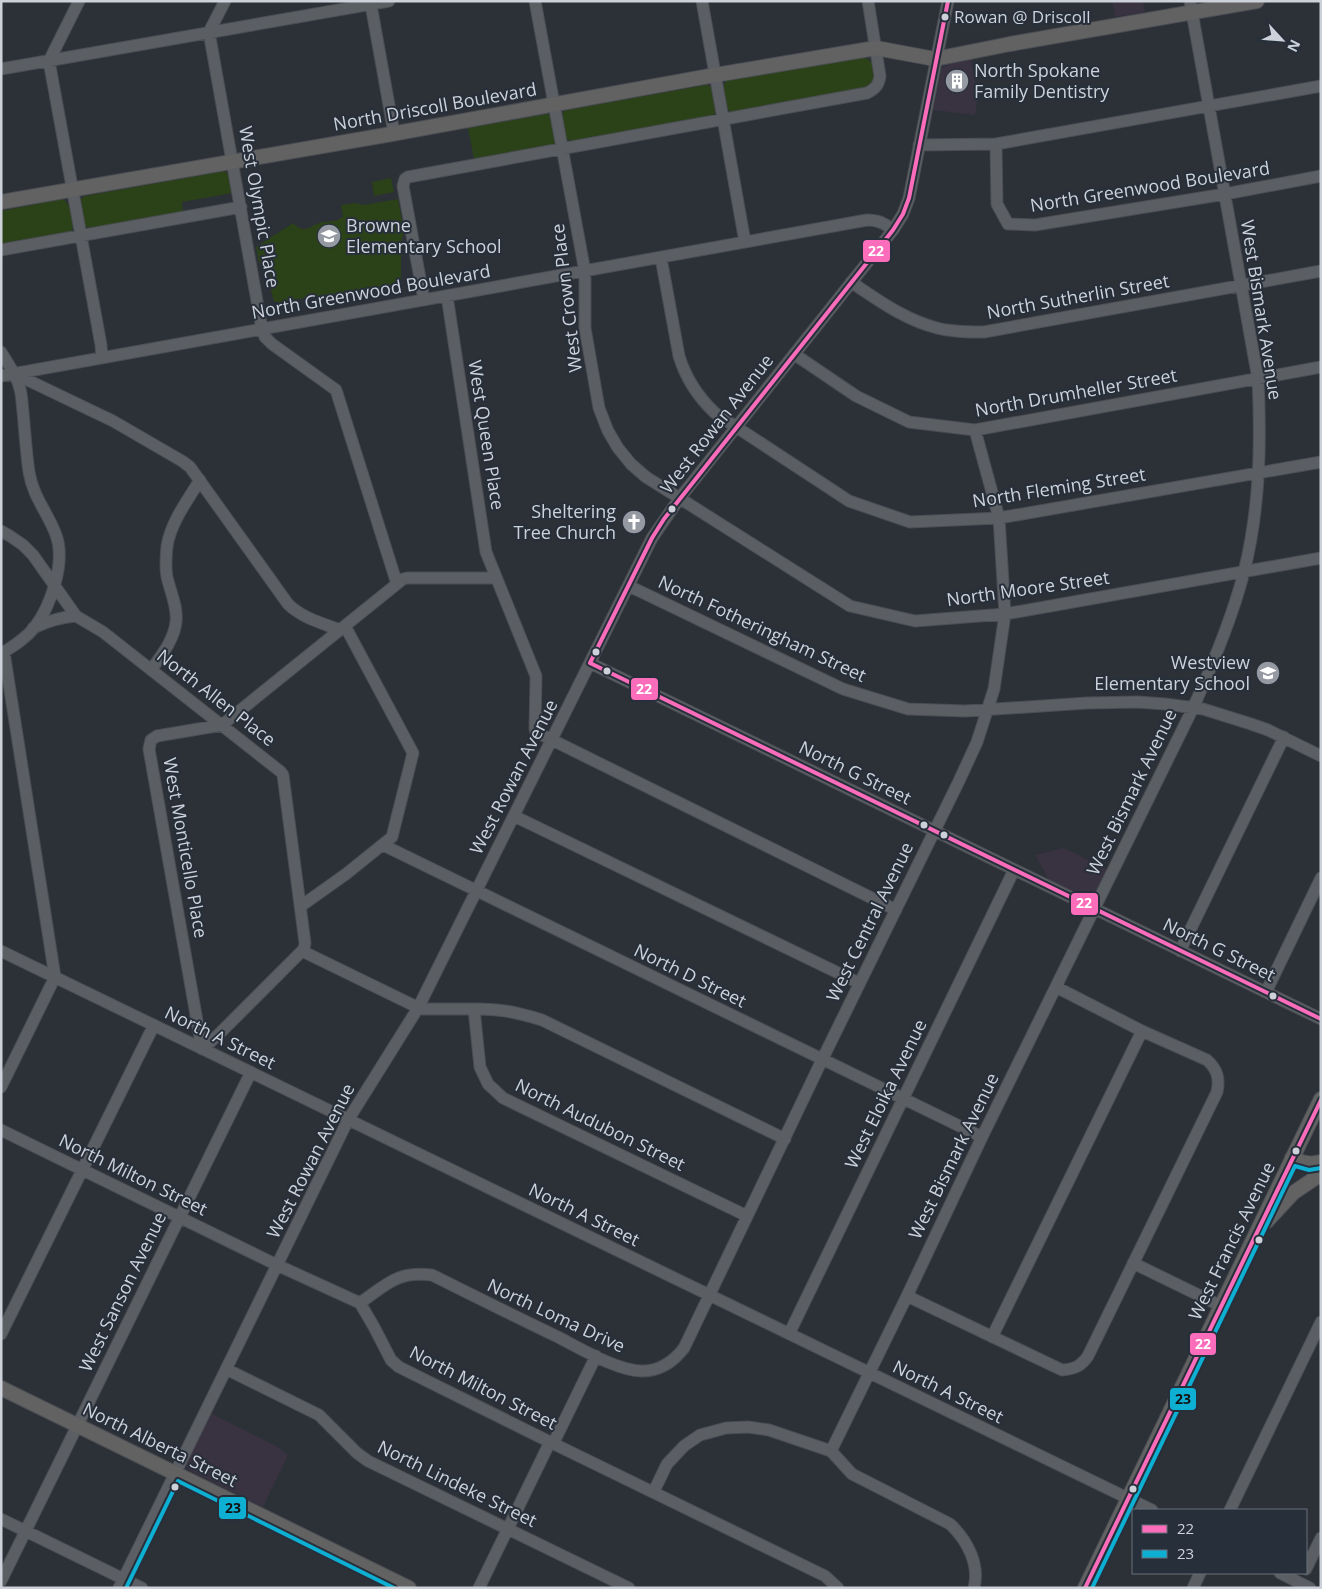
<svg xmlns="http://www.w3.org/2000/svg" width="1322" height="1589" viewBox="0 0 1322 1589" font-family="'Open Sans',sans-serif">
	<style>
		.commercial { fill: #383241 }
		.green { fill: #2b4219 }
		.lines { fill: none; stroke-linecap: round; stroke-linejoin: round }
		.minor-casing { stroke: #4a4d53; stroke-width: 13 }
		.major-casing { stroke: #4a4d53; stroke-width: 16 }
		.minor { stroke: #5b5f64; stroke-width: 11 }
		.major { stroke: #626262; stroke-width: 14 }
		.bus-1-casing { stroke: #272f3b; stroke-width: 8 }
		.bus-2-casing { stroke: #272f3b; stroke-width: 8 }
		.bus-1 { stroke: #fb6dba; stroke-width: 4 }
		.bus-2 { stroke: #0dafd3; stroke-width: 4 }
		.bus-dot { fill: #cdd2da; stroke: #272f3b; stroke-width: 2 }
		.labels { text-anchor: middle; stroke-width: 4; stroke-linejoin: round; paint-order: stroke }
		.bus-label { font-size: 17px; fill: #cdd2da; stroke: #272f3b; text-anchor: start }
		.poi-label { font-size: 18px; fill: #cdd2da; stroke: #272f3b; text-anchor: start }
		.street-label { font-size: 18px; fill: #cdd2da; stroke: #272f3b }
		.line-badge { stroke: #272f3b; stroke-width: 2 }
		.badge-label { font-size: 14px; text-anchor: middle; font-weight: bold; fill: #fff }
		.pale-badge-label { font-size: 14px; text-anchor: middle; font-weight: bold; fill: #111 }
	</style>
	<rect width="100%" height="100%" fill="#2c3037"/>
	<path class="commercial" d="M1112 1H1143L1145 12 1115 17Z
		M971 59 978 95 975 115 933 110 942 68 949 64Z
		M1064 848 1107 869 1096 891 1091 897H1085L1049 880 1035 855Z
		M210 1413 278 1447 288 1455 263 1507 189 1470 187 1467V1460Z"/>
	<path class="green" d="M862 57C873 58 879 74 872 83 871 85 868 87 866 89L732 113 727 109 723 88 726 81Z
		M706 85 712 87 716 110 714 115 573 141 566 139 562 117 563 112 567 110Z
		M547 114 551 116 556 141 552 145 474 159 468 128Z
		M225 171 229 176 232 193 182 202 183 212 91 228 85 226 80 200 82 198 85 196Z
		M391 178 394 192 374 196 372 182Z
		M63 199C71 204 75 222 72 231L1 244V211Z
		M398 199 404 232 401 243V280L397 285 291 300 283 304 274 301C272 296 269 282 270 277 271 270 273 268 272 261L259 263 256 247 293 223C307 236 310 224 323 222 331 221 336 222 343 217L341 205 355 203 364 205Z"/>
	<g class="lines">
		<g class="minor-casing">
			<path id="minor" d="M79 1 49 61 101 345 102 357
				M225 1 209 32 262 329 265 337 272 344 336 390 397 584
				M372 1 371 5 394 133
				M535 1 585 272V328L599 408 608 431 618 448 631 464 646 477 850 606 915 621 1005 614 1321 558
				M702 1 745 242
				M1 69 389 1
				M996 144 997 204 1008 224 1035 225 1225 194 1321 176
				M919 145 996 144 1321 86
				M1 250 241 207
				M661 258 679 356C686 379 697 396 715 413L849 501 910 522 999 518 1321 462
				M851 282C878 300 905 320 937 328 952 332 968 332 984 332L1321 271
				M447 296 486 552 536 676 535 729 536 732 896 910
				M424 300 403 186 405 179 408 177 867 93C875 89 879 85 880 76L868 1
				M1 352C8 364 17 375 20 389 22 396 22 404 23 412 25 432 26 452 29 472 33 497 48 513 56 535 66 562 51 606 34 628 26 638 15 645 4 652L55 977 1 1087
				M794 354 856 396 909 422 975 430 1321 367
				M15 374 113 421 182 461 190 467 288 604C302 618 322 623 340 630
				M1 376 867 220C878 220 884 223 893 230
				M1 531 10 536 23 545 33 555 76 616 103 632 281 772 283 775 305 943 304 949 217 1036 202 1049
				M629 586 843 689 908 709 965 711 1087 703 1138 702 1165 704 1203 709 1251 724 1268 730 1321 756
				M33 628C48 621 60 617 76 616
				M590 663 1321 1019
				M151 670C161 656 174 640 176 622 178 607 170 591 167 577 165 567 166 556 167 546 171 522 187 501 200 480
				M514 816 859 983
				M383 845 982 1137
				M301 906 346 874 392 837 413 753 345 626
				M1 951 1152 1510
				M302 951 421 1009H474L480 1067 488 1084 503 1098 747 1216
				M1180 951 1284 737
				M1266 992 1321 878
				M474 1009C499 1008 519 1013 542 1020L785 1139
				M202 1049 149 749 151 740 157 736 222 725 403 579 407 578H496
				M1 1130 277 1265 360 1303 374 1327 391 1360 399 1367 550 1442 825 1576 838 1588
				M1133 1263 1221 1306
				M907 1296 1062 1370C1075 1369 1081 1366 1088 1356L1217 1092C1220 1078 1217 1069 1207 1060L1142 1031 1056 987
				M360 1303C387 1284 397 1271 432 1275 474 1296 516 1317 558 1337 581 1349 618 1371 642 1371 660 1371 674 1361 684 1348L822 1060 959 781 977 742 994 689 1005 614 999 518 975 430
				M1 1334 154 1025
				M789 1334 1014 870
				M992 1337 1142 1031
				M226 1369 319 1415 357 1453 368 1461 629 1588
				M553 1444 596 1356
				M831 1451 907 1296 982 1137 1193 708C1213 664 1232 619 1244 572 1260 508 1261 444 1258 379L1190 1
				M654 1491 667 1464 684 1446 700 1435 726 1428 748 1427 769 1430 831 1451 852 1474 950 1524C967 1540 980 1564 974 1588
				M1230 1510 1321 1322
				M1 1519 142 1588
				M1306 1569 1321 1538
				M1280 1573 1310 1588
				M1 1581 251 1072
				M119 1588 348 1120 418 1008 652 538 679 499 893 230 903 214 909 198 948 1
				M479 1588 550 1442
				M1193 1588 1200 1573"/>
		</g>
		<g class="major-casing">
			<path id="major" d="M1 202 386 135 715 75 876 48 935 59 1010 44 1257 1
				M1292 1158C1303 1163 1310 1165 1321 1162
				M1266 1222 1293 1193 1321 1174
				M1 1388 409 1588
				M1085 1588 1321 1099"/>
		</g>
		<use href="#minor" class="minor"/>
		<use href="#major" class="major"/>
		<g class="bus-1-casing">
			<path id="bus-1" d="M948 1 909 198 903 214 893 230 664 519 652 538 590 663 1321 1019
				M1085 1588 1321 1100"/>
		</g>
		<g class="bus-2-casing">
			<path id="bus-2" d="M126 1588 178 1481 394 1588
				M1092 1588 1295 1166 1309 1170 1321 1168"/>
		</g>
		<use href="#bus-1" class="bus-1"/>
		<use href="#bus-2" class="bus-2"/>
	</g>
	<defs>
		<g id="building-disc" transform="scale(1.25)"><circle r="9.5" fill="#9599a1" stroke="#272f3b"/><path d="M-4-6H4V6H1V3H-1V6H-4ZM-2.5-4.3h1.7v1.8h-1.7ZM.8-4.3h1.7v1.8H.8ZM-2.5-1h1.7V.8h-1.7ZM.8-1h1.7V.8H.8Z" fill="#fff"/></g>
		<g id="school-disc" transform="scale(1.25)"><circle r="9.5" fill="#9599a1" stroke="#272f3b"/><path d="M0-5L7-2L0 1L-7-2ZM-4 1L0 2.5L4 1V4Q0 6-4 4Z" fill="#fff"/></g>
		<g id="church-disc" transform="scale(1.25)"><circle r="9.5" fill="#9599a1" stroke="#272f3b"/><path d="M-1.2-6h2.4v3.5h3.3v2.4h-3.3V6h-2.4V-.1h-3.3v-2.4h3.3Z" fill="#fff"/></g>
	</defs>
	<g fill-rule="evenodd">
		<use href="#building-disc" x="957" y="81"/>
		<use href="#school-disc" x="329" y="236"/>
		<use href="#church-disc" x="634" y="522"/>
		<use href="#school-disc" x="1268" y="673"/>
	</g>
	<g class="bus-dot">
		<circle cx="945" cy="17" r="4.5"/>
		<circle cx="672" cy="509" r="4.5"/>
		<circle cx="596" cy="652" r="4.5"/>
		<circle cx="607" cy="671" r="4.5"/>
		<circle cx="924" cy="825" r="4.5"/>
		<circle cx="944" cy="835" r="4.5"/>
		<circle cx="1273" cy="996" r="4.5"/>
		<circle cx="1296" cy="1151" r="4.5"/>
		<circle cx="1259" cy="1240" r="4.5"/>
		<circle cx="175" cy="1487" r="4.5"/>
		<circle cx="1133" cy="1489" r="4.5"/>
	</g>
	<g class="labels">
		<g class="bus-label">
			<text x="954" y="23">Rowan @ Driscoll</text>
		</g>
		<g class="poi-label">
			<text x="974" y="77">North Spokane<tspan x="974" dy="21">Family Dentistry</tspan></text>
			<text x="346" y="232">Browne<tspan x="346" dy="21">Elementary School</tspan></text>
			<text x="616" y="518" text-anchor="end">Sheltering<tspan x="616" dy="21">Tree Church</tspan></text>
			<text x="1250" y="669" text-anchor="end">Westview<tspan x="1250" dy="21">Elementary School</tspan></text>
		</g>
		<g class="street-label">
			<text transform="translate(435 107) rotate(-10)" y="6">North Driscoll Boulevard</text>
			<text transform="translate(1150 187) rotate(-9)" y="6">North Greenwood Boulevard</text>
			<text transform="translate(259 207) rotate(80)" y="6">West Olympic Place</text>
			<text transform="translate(371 292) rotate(-10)" y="6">North Greenwood Boulevard</text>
			<text transform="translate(1078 297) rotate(-10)" y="6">North Sutherlin Street</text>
			<text transform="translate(567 298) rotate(-97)" y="6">West Crown Place</text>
			<text transform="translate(1261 310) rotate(81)" y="6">West Bismark Avenue</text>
			<text transform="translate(1076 393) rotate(-10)" y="6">North Drumheller Street</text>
			<text transform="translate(717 424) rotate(-52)" y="6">West Rowan Avenue</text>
			<text transform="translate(486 435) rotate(81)" y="6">West Queen Place</text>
			<text transform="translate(1059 488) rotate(-9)" y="6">North Fleming Street</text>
			<text transform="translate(1028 589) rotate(-8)" y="6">North Moore Street</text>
			<text transform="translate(762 629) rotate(25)" y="6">North Fotheringham Street</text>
			<text transform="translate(216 698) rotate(38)" y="6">North Allen Place</text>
			<text transform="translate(855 773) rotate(26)" y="6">North G Street</text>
			<text transform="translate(514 777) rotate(-63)" y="6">West Rowan Avenue</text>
			<text transform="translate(1132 792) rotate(-64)" y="6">West Bismark Avenue</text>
			<text transform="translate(185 848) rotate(80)" y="6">West Monticello Place</text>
			<text transform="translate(870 922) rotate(-64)" y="6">West Central Avenue</text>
			<text transform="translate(1219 950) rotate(26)" y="6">North G Street</text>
			<text transform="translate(690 976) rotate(26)" y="6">North D Street</text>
			<text transform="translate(220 1038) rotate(26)" y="6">North A Street</text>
			<text transform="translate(886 1094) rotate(-64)" y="6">West Eloika Avenue</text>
			<text transform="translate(600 1125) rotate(26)" y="6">North Audubon Street</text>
			<text transform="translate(954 1156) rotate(-64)" y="6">West Bismark Avenue</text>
			<text transform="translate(311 1161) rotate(-63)" y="6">West Rowan Avenue</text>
			<text transform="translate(133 1175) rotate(26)" y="6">North Milton Street</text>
			<text transform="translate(584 1215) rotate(26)" y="6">North A Street</text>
			<text transform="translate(1232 1241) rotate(-64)" y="6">West Francis Avenue</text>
			<text transform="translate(123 1292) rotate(-64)" y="6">West Sanson Avenue</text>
			<text transform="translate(556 1316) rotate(25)" y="6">North Loma Drive</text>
			<text transform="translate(483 1388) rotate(27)" y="6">North Milton Street</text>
			<text transform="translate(948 1392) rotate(26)" y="6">North A Street</text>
			<text transform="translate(160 1445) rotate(26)" y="6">North Alberta Street</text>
			<text transform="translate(457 1484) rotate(26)" y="6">North Lindeke Street</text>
		</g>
	</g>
	<g class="line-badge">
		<rect x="862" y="239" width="29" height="24" rx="5" fill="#fb6dba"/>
		<rect x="630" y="677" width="29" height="24" rx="5" fill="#fb6dba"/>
		<rect x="1070" y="892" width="29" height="24" rx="5" fill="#fb6dba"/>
		<rect x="1189" y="1332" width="28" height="24" rx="5" fill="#fb6dba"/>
		<rect x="1169" y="1387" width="28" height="24" rx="5" fill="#0dafd3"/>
		<rect x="218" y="1496" width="29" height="24" rx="5" fill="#0dafd3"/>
	</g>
	<g class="badge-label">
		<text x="876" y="256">22</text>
		<text x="644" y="694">22</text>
		<text x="1084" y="908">22</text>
		<text x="1203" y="1349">22</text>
	</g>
	<g class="pale-badge-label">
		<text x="1183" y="1404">23</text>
		<text x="233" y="1513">23</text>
	</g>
	<rect width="1322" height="1589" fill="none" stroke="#cdd2da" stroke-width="5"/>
	<rect x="1132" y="1509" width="175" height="65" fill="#272f3b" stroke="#69707b"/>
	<rect x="1142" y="1525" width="25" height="8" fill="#fb6dba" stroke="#69707b"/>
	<text x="1177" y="1534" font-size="15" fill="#cdd2da">22</text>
	<rect x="1142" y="1550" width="25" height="8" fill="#0dafd3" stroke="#69707b"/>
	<text x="1177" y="1559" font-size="15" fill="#cdd2da">23</text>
	<g transform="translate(1282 40) rotate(116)" stroke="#272f3b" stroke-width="4" paint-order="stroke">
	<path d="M0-4L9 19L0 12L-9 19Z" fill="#cdd2da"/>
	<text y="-8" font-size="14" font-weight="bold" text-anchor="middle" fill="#cdd2da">N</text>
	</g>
</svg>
